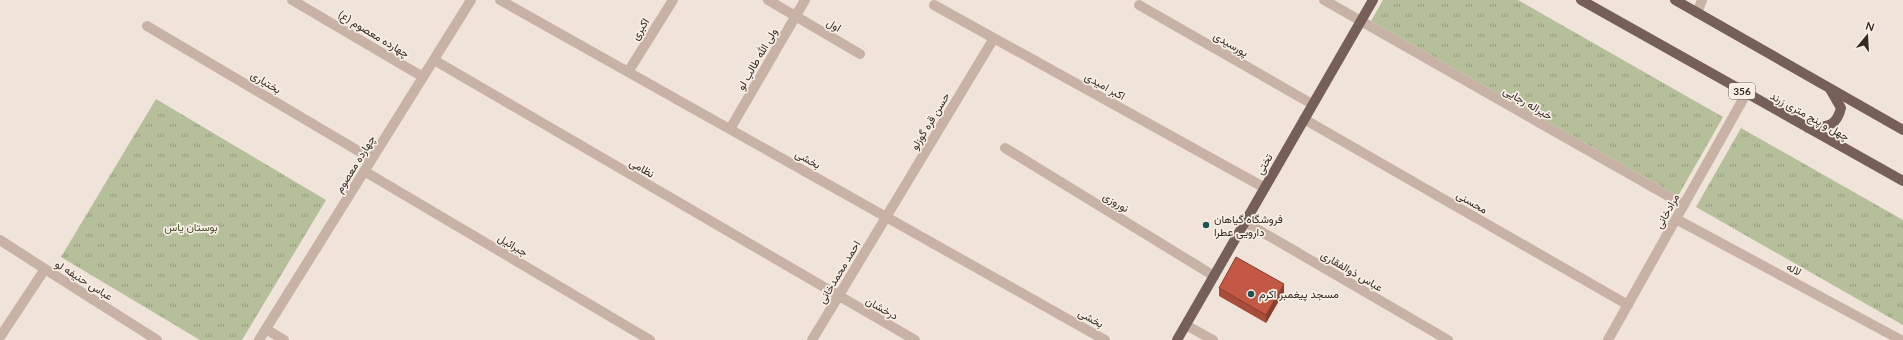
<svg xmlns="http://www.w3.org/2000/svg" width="1903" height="340" viewBox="0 0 1903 340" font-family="Lato,Vazirmatn,sans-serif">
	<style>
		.park { fill: url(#park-tufts) }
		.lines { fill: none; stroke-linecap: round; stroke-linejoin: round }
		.minor { stroke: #c8b2a5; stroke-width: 10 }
		.major { stroke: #765f58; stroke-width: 10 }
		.wall { fill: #a84d3a }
		.shaded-wall { fill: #883e30 }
		.building { fill: #c35944; stroke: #883e30 }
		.poi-dot { fill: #1d5453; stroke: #f8eee5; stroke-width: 1.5 }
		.labels { text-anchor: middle; stroke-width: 3.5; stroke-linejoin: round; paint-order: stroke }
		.shield { fill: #f8eee5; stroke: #6f655f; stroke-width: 1 }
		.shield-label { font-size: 10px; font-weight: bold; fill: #342a26 }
		.street-label { font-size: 11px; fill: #342a26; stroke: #f8eee5 }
		.poi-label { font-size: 11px; fill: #342a26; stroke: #f8eee5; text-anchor: start }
		.park-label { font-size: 11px; fill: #47522b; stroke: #f8eee5 }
	</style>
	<defs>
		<pattern id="park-tufts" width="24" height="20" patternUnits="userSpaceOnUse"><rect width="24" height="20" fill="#b5bf9a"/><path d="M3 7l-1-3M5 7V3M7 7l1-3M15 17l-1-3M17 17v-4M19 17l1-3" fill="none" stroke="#949b7d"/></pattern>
	</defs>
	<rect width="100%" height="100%" fill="#f0e3d9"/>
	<path class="park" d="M1383 0H1518L1723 117 1678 196 1371 21Z
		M156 99 326 200 242 340H200L61 257Z
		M1741 128 1903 220V325L1696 207Z"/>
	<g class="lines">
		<path class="minor" d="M292 0 423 77
			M500 0 1105 340
			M768 0 860 54
			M1324 0 1684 205
			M934 5 1265 188
			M1139 5 1312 104
			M1697 13 1702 0
			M147 26 372 159
			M434 60 915 340
			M628 72 673 0
			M1304 119 1628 305
			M730 129 805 0
			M1005 148 1214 276
			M364 171 650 340
			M1676 219 1901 340
			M1245 222 1448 340
			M0 240 45 269
			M1186 325 1213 340
			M266 329 284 340
			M0 337 45 269 157 340
			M259 340 471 0
			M812 340 994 38
			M1608 340 1746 94"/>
		<path class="major" d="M1581 0 1903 181
			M1675 0 1903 130
			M1808 128C1826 126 1836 128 1841 108L1830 89
			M1177 340 1373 0"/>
	</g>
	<path class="wall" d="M1219 288 1284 292 1266 323 1219 296Z"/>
	<path class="shaded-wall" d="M1284 284V292L1266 323V315Z"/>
	<path class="building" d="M1236 257 1284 284 1266 315 1219 288Z"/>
	<g class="poi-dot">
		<circle cx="1206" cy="225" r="4"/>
		<circle cx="1251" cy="294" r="4"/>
	</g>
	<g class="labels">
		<rect class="shield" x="1729" y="83" width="26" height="16" rx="3"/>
		<g class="shield-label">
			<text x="1742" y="95">356</text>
		</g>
		<g class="street-label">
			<text transform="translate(834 25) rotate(31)" y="4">اول</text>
			<text transform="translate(640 29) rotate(-58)" y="4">اکبری</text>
			<text transform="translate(374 34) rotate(31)" y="4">چهارده معصوم (ع)</text>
			<text transform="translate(1231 44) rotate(30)" y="4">پورسیدی</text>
			<text transform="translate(757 59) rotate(-60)" y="4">ولی الله طالب لو</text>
			<text transform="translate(266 82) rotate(31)" y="4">بختیاری</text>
			<text transform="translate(1105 86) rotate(29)" y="4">اکبر امیدی</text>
			<text transform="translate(1528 103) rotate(30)" y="4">خیراله رجایی</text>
			<text transform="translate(1810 116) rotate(29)" y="4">چهل و پنج متری زرند</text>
			<text transform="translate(930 121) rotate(-59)" y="4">حسن قره گوزلو</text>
			<text transform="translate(808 159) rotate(29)" y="4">بخشی</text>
			<text transform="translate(355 164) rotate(-58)" y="4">چهارده معصوم</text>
			<text transform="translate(1264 164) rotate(-60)" y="4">تختی</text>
			<text transform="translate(642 168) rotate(30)" y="4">نظامی</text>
			<text transform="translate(1116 202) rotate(31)" y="4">نوروزی</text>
			<text transform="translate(1472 202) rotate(30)" y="4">محسنی</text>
			<text transform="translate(1667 211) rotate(-61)" y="4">مرادخانی</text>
			<text transform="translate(513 245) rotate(31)" y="4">جبرائیل</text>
			<text transform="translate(1794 269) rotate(28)" y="4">لاله</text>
			<text transform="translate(1352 271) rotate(30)" y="4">عباس ذوالفقاری</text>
			<text transform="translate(839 272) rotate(-59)" y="4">احمد محمدخانی</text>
			<text transform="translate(84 280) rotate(32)" y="4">عباس حنیفه لو</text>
			<text transform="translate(882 308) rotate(29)" y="4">درخشان</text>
			<text transform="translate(1091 318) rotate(29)" y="4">بخشی</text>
		</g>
		<g class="poi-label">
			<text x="1214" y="223">فروشگاه گیاهان<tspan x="1214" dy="13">دارویی عطرا</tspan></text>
			<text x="1259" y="298">مسجد پیغمبر اکرم</text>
		</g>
		<g class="park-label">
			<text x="191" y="231">بوستان یاس</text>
		</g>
	</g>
	<g transform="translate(1867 36) rotate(18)" stroke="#f8eee5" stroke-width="3" paint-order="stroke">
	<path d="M0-3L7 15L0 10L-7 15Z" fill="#342a26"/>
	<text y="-6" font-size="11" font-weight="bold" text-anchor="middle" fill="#342a26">N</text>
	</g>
</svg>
